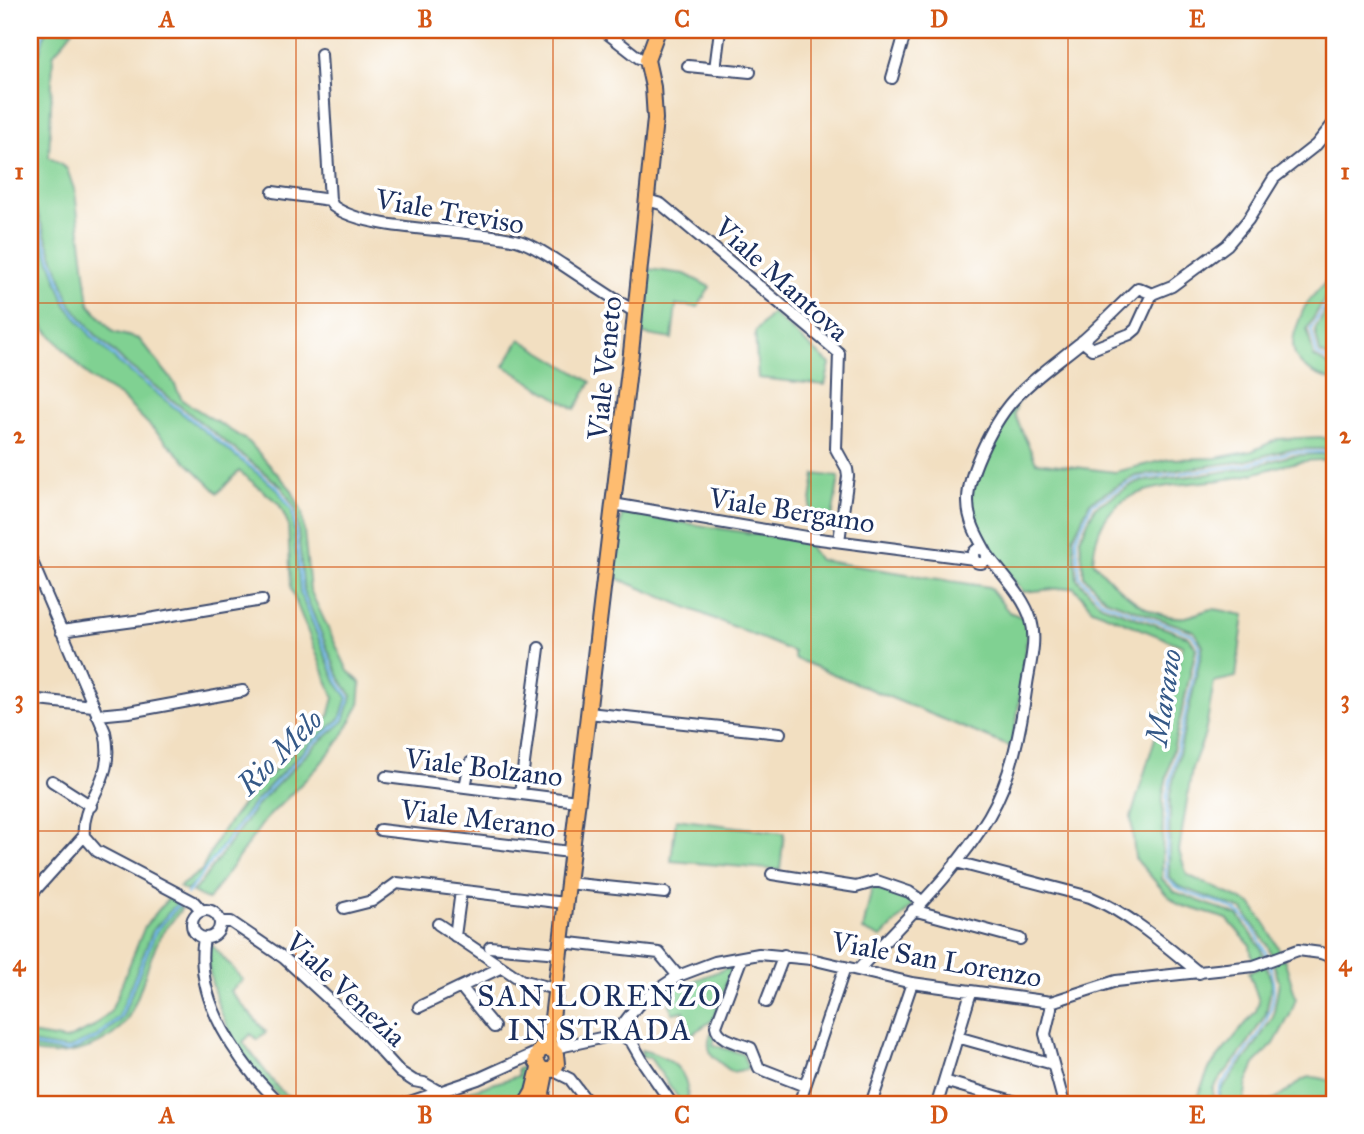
<svg xmlns="http://www.w3.org/2000/svg" width="1364" height="1134" viewBox="0 0 1364 1134" font-family="'IM FELL Great Primer',serif">
	<style>
		.green { fill: #80d192; stroke: #4e8078; stroke-width: 2 }
		.lines { fill: none; stroke-linecap: round; stroke-linejoin: round }
		.stream { stroke: #71bcea; stroke-width: 2.5 }
		.minor-casing { stroke: #3b496d; stroke-width: 14 }
		.major-casing { stroke: #3b496d; stroke-width: 18 }
		.minor { stroke: #fff; stroke-width: 10 }
		.major { stroke: #febc70; stroke-width: 14 }
		.grid { fill: none; stroke: #d45514; stroke-width: 2; stroke-opacity: 0.55 }
		.labels { text-anchor: middle; stroke-width: 7; stroke-linejoin: round; paint-order: stroke }
		.street-label { font-size: 28px; fill: #1b2f5e; stroke: #fff }
		.water-label { font-size: 30px; font-style: italic; fill: #355988; stroke: #fff }
		.neighbourhood-label { font-size: 30px; letter-spacing: 2px; fill: #1b2f5e; stroke: #fff }
		.neatline { fill: none; stroke: #d45514; stroke-width: 2.5 }
		.grid-label { font-size: 23px; text-anchor: middle; font-weight: bold; fill: #d45514 }
	</style>
	<rect width="100%" height="100%" fill="#fff"/>
	<filter id="ink" filterUnits="userSpaceOnUse"><feTurbulence type="fractalNoise" baseFrequency=".0143" numOctaves="2"/><feDisplacementMap in="SourceGraphic" scale="14" xChannelSelector="R" yChannelSelector="G"/><feConvolveMatrix kernelMatrix="1 2 1 2 8 2 1 2 1" color-interpolation-filters="sRGB"/></filter>
	<filter id="wash" filterUnits="userSpaceOnUse"><feTurbulence type="fractalNoise" baseFrequency=".00686" numOctaves="4" result="noise"/><feDisplacementMap in="SourceGraphic" scale="28" xChannelSelector="R" yChannelSelector="G"/><feGaussianBlur stdDeviation="1.57" result="paint"/><feColorMatrix in="noise" values="0 0 0 0 0 0 0 0 0 0 0 0 0 0 0 0 0 1.4 0 .05"/><feComposite in="paint" operator="in"/></filter>
	<g filter="url(#wash)">
		<rect width="100%" height="100%" fill="#f2dfc1"/>
		<path class="green" d="M46 30H73L53 55 49 157 67 169 75 192 89 304 113 332 139 339 173 381 182 400 249 442 291 489 302 512 310 590 348 671 361 683 359 706 340 740 317 768 265 820 208 900 192 892 200 884 258 804 315 746 344 721 352 696 340 679 304 592 296 510 281 486 123 361 94 333 70 303 30 193V101L33 75Z
			M30 206 66 305 91 336 120 364 277 489 292 511 300 593 336 682 347 697 340 719 311 743 255 801 197 881 186 891 179 887 202 870 219 836 248 797 329 716 334 698 291 589 288 523 279 504 239 471 218 493 121 397 91 379 30 312Z
			M648 269 685 274 710 287 698 307 676 305 672 339 642 334Z
			M1334 270V283L1307 329 1314 357 1334 368V381C1305 372 1284 359 1297 326 1300 319 1302 311 1306 305 1314 293 1327 283 1334 270Z
			M1334 296V360L1320 353 1315 330Z
			M772 313 830 364 825 385 758 378 755 332Z
			M520 339 591 382 575 409 504 366Z
			M1019 399 1014 414 1036 462 1115 472 1169 459 1216 458 1252 451 1278 439 1320 437 1334 440V449H1289L1245 461 1135 476 1090 502 1073 538 1077 579 1101 605 1189 637 1196 648 1163 794 1162 879 1175 892 1239 916 1261 948 1264 960 1253 964 1250 945 1227 919 1180 905 1166 894 1135 858 1131 817 1183 646 1092 609 1074 587 1024 592C1001 566 977 540 972 505 967 473 1001 425 1019 399Z
			M1319 454 1334 455V461C1299 456 1267 472 1234 478 1171 489 1099 477 1093 561 1115 587 1147 620 1185 617 1194 616 1203 610 1212 609 1221 609 1234 614 1244 615L1236 677 1214 682 1205 734 1192 768 1179 851 1187 875 1251 904 1266 925 1281 953 1272 957 1268 946 1243 910 1178 886 1169 877 1170 795 1203 646 1194 631 1105 599 1084 576 1080 539 1095 507 1137 482 1208 474 1246 468 1290 456Z
			M815 474 839 477 831 525 808 521Z
			M622 513 806 542 819 560 989 587 1009 612 1029 620 1017 719 1011 747 794 658V652L614 577Z
			M676 819 784 833 780 870 671 861Z
			M872 887 909 898 913 902 911 907 881 938 863 930Z
			M171 895 180 900 153 930 119 1016 97 1036 67 1049 30 1043V1034L66 1040 92 1028 111 1011 145 926Z
			M178 907 182 908C176 917 168 925 162 934 146 960 143 994 127 1019 108 1049 61 1060 30 1051V1047L67 1053 99 1039 122 1018 156 932Z
			M212 945 243 980 230 991 266 1032 257 1040 251 1034 243 1042 278 1088 298 1104H289C242 1067 210 1008 207 948Z
			M1284 958 1296 998 1291 1013 1274 1044 1256 1062 1247 1082 1244 1101C1256 1102 1268 1103 1278 1097 1304 1083 1299 1070 1334 1082V1104L1330 1096 1310 1104H1220V1091L1252 1050 1273 1017 1279 982 1273 962Z
			M1266 965 1272 983 1266 1014 1246 1046 1213 1088V1104H1194L1210 1067 1256 1011 1259 1001 1249 972Z
			M732 966 714 1019 689 1036 684 1011 672 1013 667 991Z
			M711 1033 715 1038 713 1045 743 1054 748 1069 732 1072C717 1060 703 1054 711 1033Z
			M641 1050C671 1057 692 1071 687 1104H679L681 1102 650 1058 642 1057Z
			M521 1068H529L532 1071 525 1099 510 1104H428L518 1076 517 1069Z"/>
		<g class="lines">
			<path class="stream" d="M30 81 44 30
				M30 202 68 304 92 335 121 363 278 488 293 511 302 593 338 681 349 697 342 720 313 744 256 803 187 894
				M1334 290 1311 329 1317 355 1334 364
				M1268 959C1264 947 1250 920 1239 913 1216 897 1187 900 1166 878L1167 795 1200 647 1192 634 1103 602 1080 577 1076 539 1092 504 1136 479 1245 465 1290 452H1334
				M30 1045 67 1051 98 1037 120 1017 155 931 183 899
				M1217 1104C1217 1086 1224 1081 1235 1067 1259 1035 1283 1007 1270 965
				M1318 1104 1328 1100 1330 1104"/>
		</g>
	</g>
	<g filter="url(#ink)">
		<g class="lines">
			<g class="minor-casing">
				<path id="minor" d="M603 30 639 58 647 60
					M321 54 330 200 333 206C369 233 469 228 516 240 532 244 549 256 563 265 587 281 611 297 635 312
					M688 66 750 72
					M715 69 720 30
					M892 78 906 30
					M273 192 330 200
					M647 200 661 204 839 353 836 449 847 469 848 476 839 541
					M1082 341 1092 349 1130 334 1136 329 1152 294
					M613 504 812 538 974 559
					M973 556a7 7 0 1 1 14 0a7 7 0 1 1-14 0Z
					M986 552C977 536 968 520 968 502 967 472 996 417 1017 396 1035 377 1058 361 1079 344 1099 327 1118 307 1138 288L1152 294 1172 286 1227 245 1248 220 1274 178 1316 145 1334 123
					M30 557 105 732C117 782 80 799 84 836L97 851 194 902 202 911
					M61 631 149 619 262 600
					M30 699 93 706
					M588 713 780 733
					M97 715 129 712 243 691
					M386 777 577 801
					M52 781 91 806
					M465 787 470 763
					M520 794 539 648
					M380 830 570 852
					M956 862 1090 897C1130 914 1165 945 1199 973
					M772 874 856 887 877 881 909 892 922 901
					M567 883 665 893
					M30 896 84 836
					M344 908 372 901 397 883 565 903
					M192 924a14 14 0 1 1 28 0a14 14 0 1 1-28 0Z
					M913 910 1020 939
					M220 922H231L284 958 358 1026 400 1072 414 1081 424 1083 440 1092
					M438 924 521 980 555 989
					M455 936 461 891
					M204 938C193 999 239 1065 281 1104
					M561 942 659 953 678 976
					M490 947 559 953
					M742 957 716 1026C718 1040 739 1043 751 1048L759 1068 805 1086
					M858 970C903 921 955 874 989 816 1012 777 1021 728 1027 684 1030 664 1037 640 1031 620 1024 596 1002 575 987 554
					M461 987 494 1027
					M766 1002 784 955
					M1051 1002V1009L1045 1034 1064 1104
					M419 1007 502 967
					M617 1032 631 1041 643 1062 672 1104
					M957 1037 1053 1064
					M554 1051 559 1047 610 1036 617 1032 637 1006 651 994 678 976 715 962 759 954 811 959 912 983 1051 1002 1116 981 1254 966 1298 950 1321 953 1334 958
					M552 1070 570 1079 589 1104
					M944 1081 1023 1104
					M404 1104 478 1079 538 1052
					M799 1104 845 967
					M871 1104 912 983
					M937 1104 971 992"/>
			</g>
			<g class="major-casing">
				<path id="major" d="M543 1049H551L556 1054 557 1064 552 1070H542L536 1061C536 1052 545 1045 549 1036
					M551 1049 550 1035 631 353 655 119 653 87 647 60 658 30
					M526 1104 533 1092 539 1068
					M544 1104 542 1093 545 1078"/>
			</g>
			<use href="#minor" class="minor"/>
			<use href="#major" class="major"/>
		</g>
	</g>
	<path class="grid" d="M296 30V1104M553 30V1104M811 30V1104M1068 30V1104M30 303H1334M30 567H1334M30 831H1334"/>
	<g class="labels">
		<g class="street-label">
			<text transform="translate(450 211) rotate(10)" y="10">Viale Treviso</text>
			<text transform="translate(782 279) rotate(42)" y="10">Viale Mantova</text>
			<text transform="translate(604 368) rotate(-84)" y="10">Viale Veneto</text>
			<text transform="translate(792 510) rotate(9)" y="10">Viale Bergamo</text>
			<text transform="translate(484 767) rotate(7)" y="10">Viale Bolzano</text>
			<text transform="translate(478 818) rotate(7)" y="10">Viale Merano</text>
			<text transform="translate(937 959) rotate(10)" y="10">Viale San Lorenzo</text>
			<text transform="translate(346 989) rotate(43)" y="10">Viale Venezia</text>
		</g>
		<g class="water-label">
			<text transform="translate(1164 697) rotate(-81)" y="10">Marano</text>
			<text transform="translate(280 752) rotate(-45)" y="10">Rio Melo</text>
		</g>
		<g class="neighbourhood-label">
			<text x="600" y="1006">SAN LORENZO<tspan x="600" dy="34">IN STRADA</tspan></text>
		</g>
	</g>
	<rect width="1364" height="1134" fill="none" stroke="#fff" stroke-width="77"/>
	<rect x="38" y="38" width="1288" height="1058" class="neatline"/>
	<g class="grid-label">
		<text x="167" y="27">A</text>
		<text x="425" y="27">B</text>
		<text x="682" y="27">C</text>
		<text x="939" y="27">D</text>
		<text x="1197" y="27">E</text>
		<text x="19" y="179">1</text>
		<text x="1345" y="179">1</text>
		<text x="19" y="443">2</text>
		<text x="1345" y="443">2</text>
		<text x="19" y="707">3</text>
		<text x="1345" y="707">3</text>
		<text x="19" y="971">4</text>
		<text x="1345" y="971">4</text>
		<text x="167" y="1123">A</text>
		<text x="425" y="1123">B</text>
		<text x="682" y="1123">C</text>
		<text x="939" y="1123">D</text>
		<text x="1197" y="1123">E</text>
	</g>
</svg>
